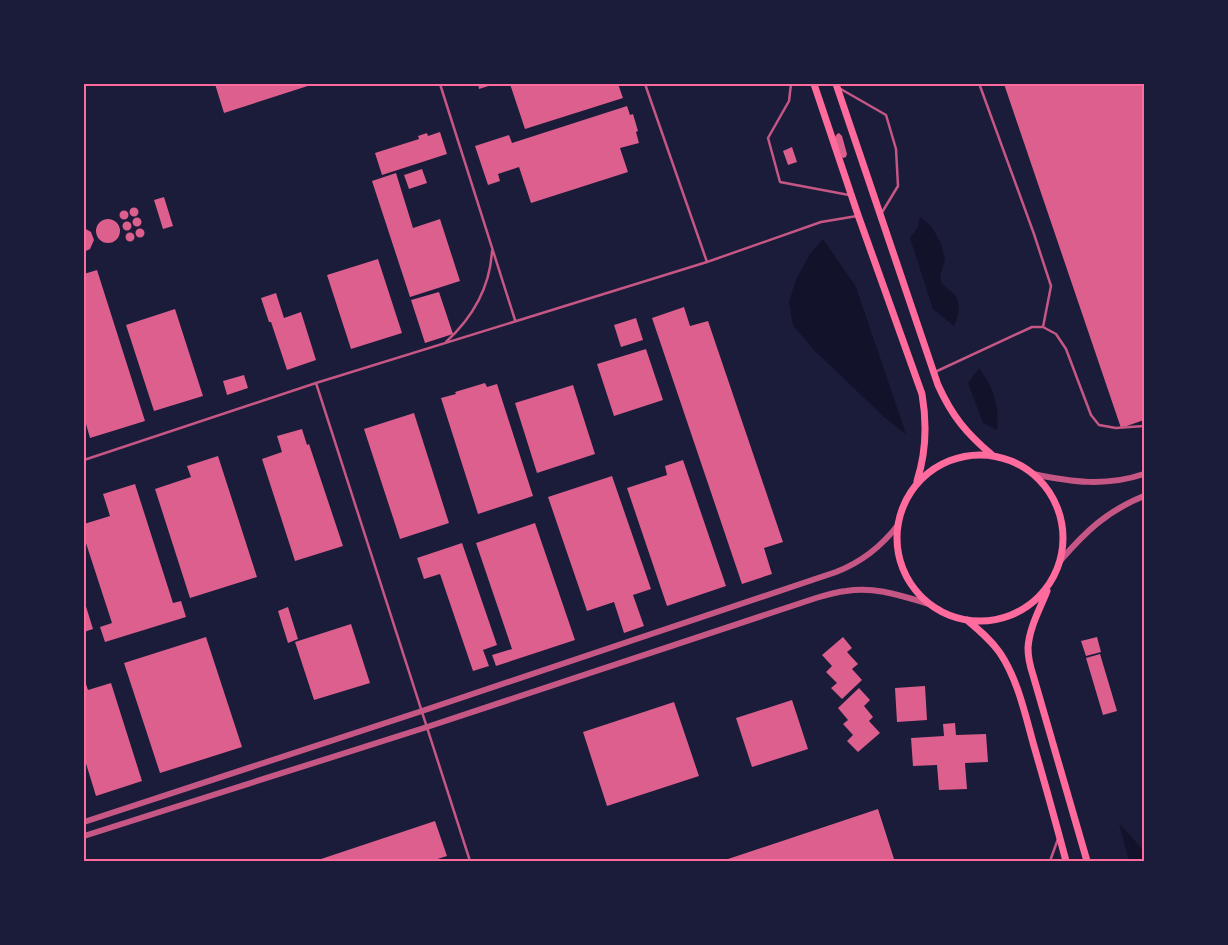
<svg xmlns="http://www.w3.org/2000/svg" width="1228" height="945" viewBox="0 0 1228 945" font-family="Figtree,sans-serif">
	<style>
		.water { fill: #12122b }
		.building { fill: #dd5f8e }
		.lines { fill: none; stroke-linecap: round; stroke-linejoin: round }
		.service { stroke: #c65784; stroke-width: 2.5 }
		.tertiary { stroke: #c65784; stroke-width: 6 }
		.secondary { stroke: #ff6b9d; stroke-width: 7 }
		.neatline { fill: none; stroke: #ff6b9d; stroke-width: 2 }
	</style>
	<rect width="100%" height="100%" fill="#1b1b3a"/>
	<path class="water" d="M920 217 932 227 941 244 945 259 940 277 942 284 956 296 959 307 957 318 954 326 933 309 910 238 918 227Z
		M823 239 856 287 906 434 884 417 813 349 793 325 789 302 796 280 810 254Z
		M979 368C994 390 999 402 997 430L983 423 968 383Z
		M1119 823 1144 851V861H1129Z"/>
	<path class="building" d="M215 84H314L224 113Z
		M478 84H495L479 89Z
		M510 84H618L623 98 525 129Z
		M1004 84H1144V420L1121 428Z
		M627 106 630 115 633 114 638 131 636 132 639 143 620 148 628 172 531 203 519 167 498 174 500 181 488 185 475 146 509 135 512 143Z
		M440 132 447 154 382 175 375 153 419 139 418 136 427 133 428 136Z
		M839 133 842 136 847 154 846 157 843 158 842 157 835 137 837 134Z
		M792 147 797 162 788 165 783 151Z
		M422 169 427 183 409 189 404 175Z
		M396 173 413 228 440 219 460 281 410 297 372 181Z
		M164 197 173 226 163 229 154 200Z
		M129.5 212a4.5 4.5 0 1 1 9 0a4.5 4.5 0 1 1-9 0Z
		M119.5 215a4.5 4.5 0 1 1 9 0a4.5 4.5 0 1 1-9 0Z
		M132.5 222a4.5 4.5 0 1 1 9 0a4.5 4.5 0 1 1-9 0Z
		M96 231a12 12 0 1 1 24 0a12 12 0 1 1-24 0Z
		M122.5 226a4.5 4.5 0 1 1 9 0a4.5 4.5 0 1 1-9 0Z
		M84 228 91 232 94 240 90 249 84 252Z
		M135.5 233a4.5 4.5 0 1 1 9 0a4.5 4.5 0 1 1-9 0Z
		M125.5 237a4.5 4.5 0 1 1 9 0a4.5 4.5 0 1 1-9 0Z
		M378 259 402 333 351 349 327 275Z
		M97 270 145 421 90 438 84 417V274Z
		M439 292 453 334 425 343 411 300Z
		M276 293 284 318 301 312 316 360 287 370 271 322H269L261 298Z
		M684 307 690 326 708 321 783 542 764 548 772 574 742 584 652 318Z
		M175 309 203 396 154 411 126 325Z
		M636 318 643 340 621 347 614 325Z
		M646 349 663 400 614 416 597 364Z
		M244 375 248 388 227 395 223 381Z
		M485 383 487 387 497 384 533 496 478 514 441 398 456 394 455 392Z
		M573 385 595 454 537 473 515 403Z
		M414 413 449 523 400 539 364 429Z
		M302 429 307 445 309 444 343 546 295 561 262 459 282 452 277 436Z
		M218 456 257 577 190 598 155 489 191 477 187 466Z
		M683 460 726 586 667 606 627 488 667 475 665 466Z
		M612 476 651 589 633 595 644 626 624 633 614 602 587 611 548 497Z
		M135 484 173 603 181 601 186 617 105 642 100 627 112 623 84 537V524L110 516 103 494Z
		M535 523 575 640 496 666 492 655 512 649 476 543Z
		M462 543 497 645 483 650 489 666 473 671 440 574 424 579 417 558Z
		M84 600 93 629 84 632Z
		M288 607 298 639 288 643 278 611Z
		M351 624 370 683 314 700 295 642Z
		M206 637 242 747 160 773 124 663Z
		M843 637 852 648 847 652 858 664 852 669 862 680 842 699 831 688 837 683 826 672 832 666 822 655Z
		M1097 637 1101 652 1086 656 1081 641Z
		M1100 654 1117 711 1103 715 1086 658Z
		M84 681H85L88 690 111 683 142 781 96 796 84 757Z
		M925 686 927 720 897 722 895 688Z
		M859 688 870 700 864 706 873 717 869 721 880 733 858 752 847 741 853 735 843 724 848 720 838 708Z
		M792 700 808 749 752 767 736 718Z
		M674 702 699 776 607 806 583 732Z
		M955 723 956 735 986 734 988 762 965 763 967 789 939 790 937 765 913 766 911 738 944 736 943 724Z
		M878 809 894 859 887 861H722Z
		M435 821 447 856 431 861H315Z"/>
	<g class="lines">
		<path class="service" d="M440 84 515 320
			M645 84 707 262
			M791 84 789 101 768 138 780 182 849 195
			M981 84 980 86 1034 234 1051 286 1043 327
			M839 88 886 115 896 149 898 186 881 214
			M446 342C472 318 490 287 492 251
			M935 372 1032 327H1043L1056 334 1066 349 1091 415 1099 425 1116 428 1144 426
			M316 383 470 861
			M84 460 316 383 707 262 821 222 857 216
			M1050 861 1058 839"/>
		<path class="tertiary" d="M1033 474C1072 482 1105 487 1144 474
			M1060 561C1086 531 1107 511 1144 496
			M84 822 422 711 836 572C862 562 881 547 898 525
			M84 836 427 727 816 598C826 595 836 592 846 591 875 586 902 596 929 604"/>
		<path class="secondary" d="M814 84 858 215 922 394C927 423 926 453 917 481
			M836 84 938 385C952 416 966 433 992 455
			M897 538a83 83 0 1 1 166 0a83 83 0 1 1-166 0Z
			M1047 591C1040 609 1029 628 1028 648 1028 657 1030 666 1033 675L1087 861
			M967 620C979 630 991 640 1000 653 1018 680 1025 714 1034 746 1045 784 1056 823 1066 861"/>
	</g>
	<rect width="1228" height="945" fill="none" stroke="#1b1b3a" stroke-width="170"/>
	<rect x="85" y="85" width="1058" height="775" class="neatline"/>
</svg>
